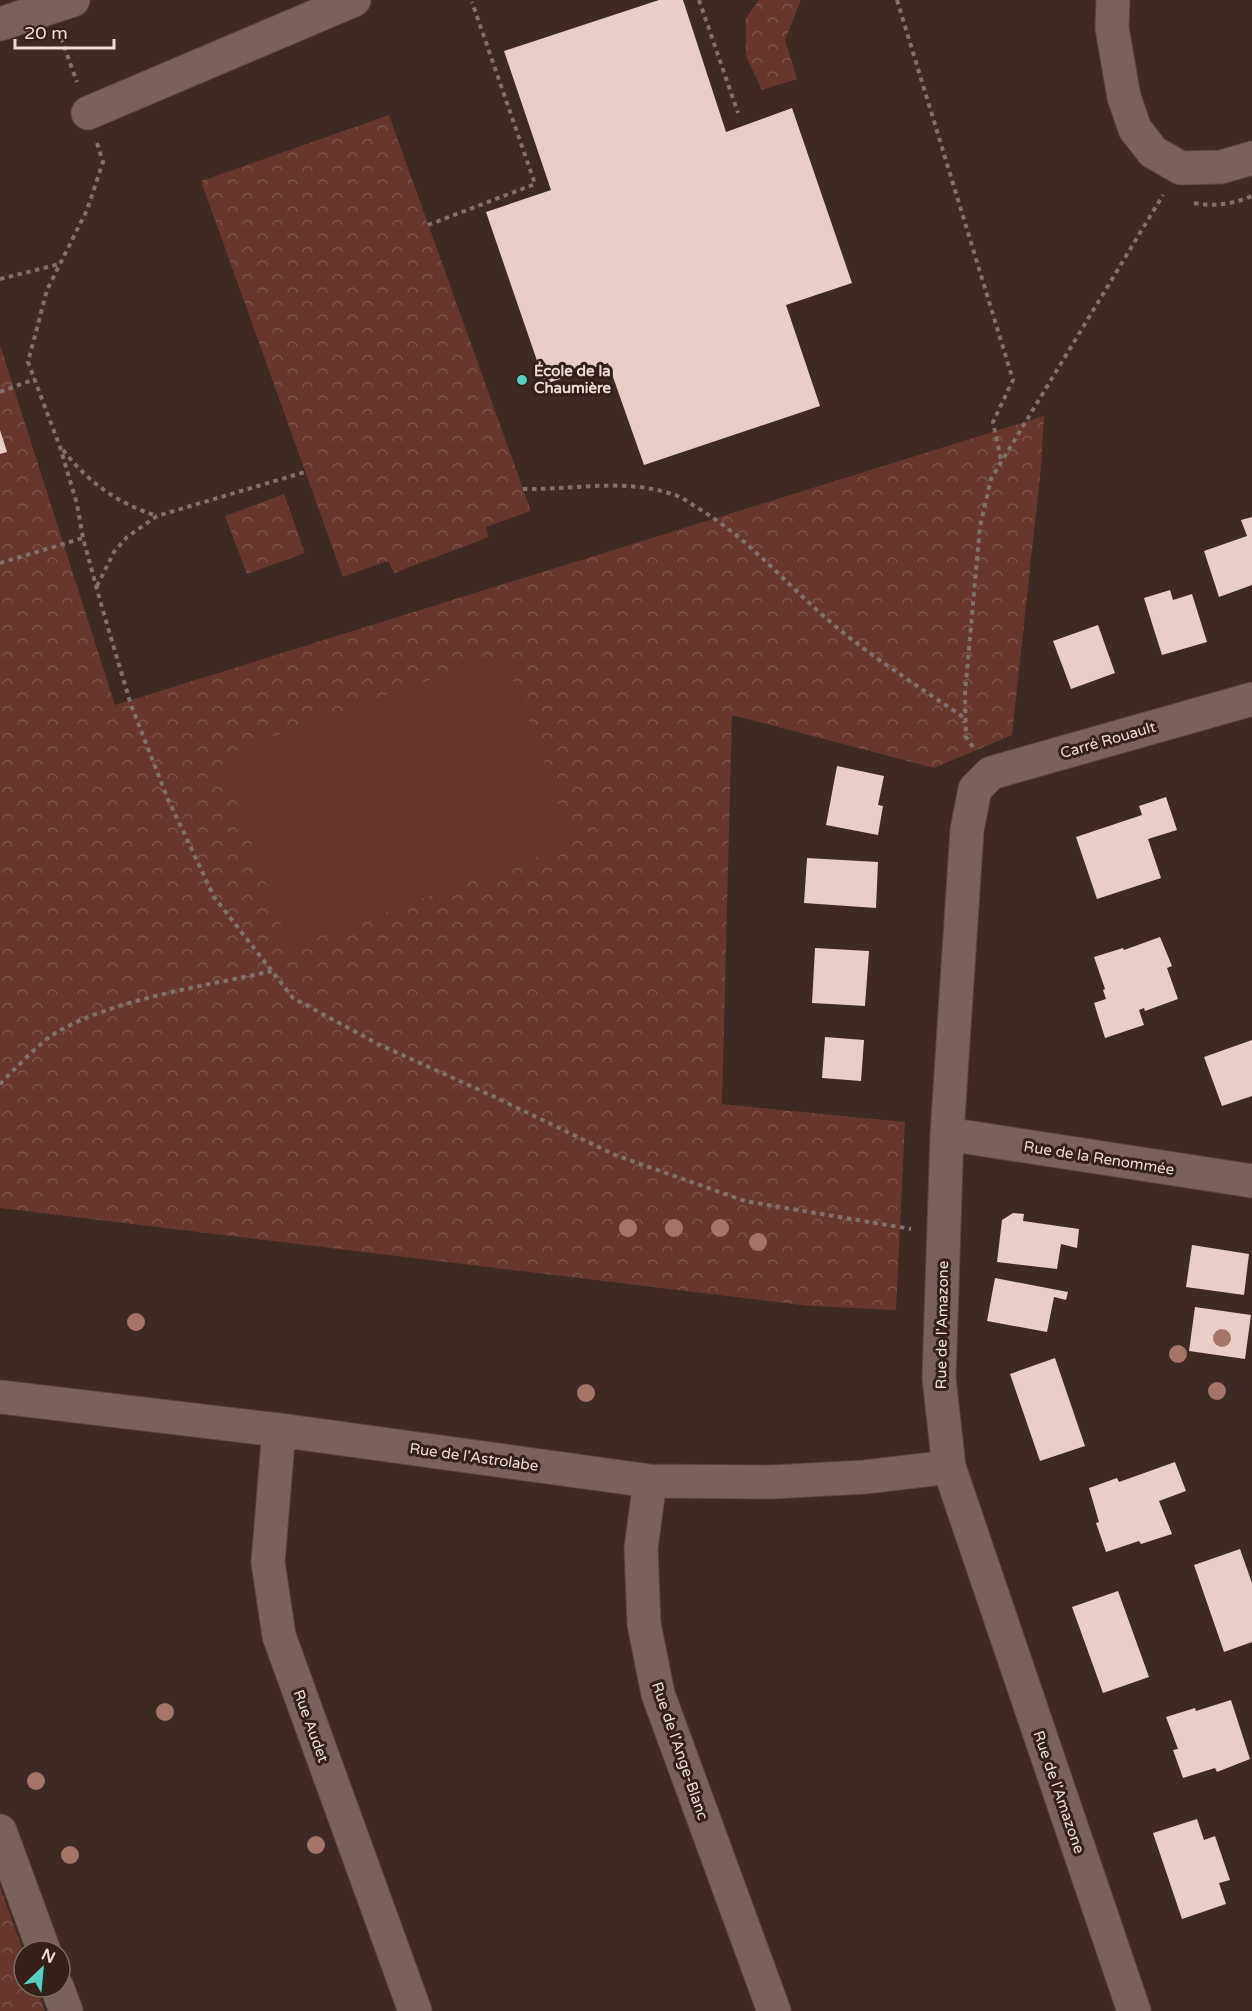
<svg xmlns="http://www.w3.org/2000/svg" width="1252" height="2011" viewBox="0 0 1252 2011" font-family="'Varela Round',sans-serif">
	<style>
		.park { fill: url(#park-crowns) }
		.garden { fill: #66372a }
		.building { fill: #eacdc5 }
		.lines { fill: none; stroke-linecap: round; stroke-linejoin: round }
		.minor-casing { stroke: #594641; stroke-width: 35 }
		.path { stroke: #82706a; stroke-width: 4; stroke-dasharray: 4.5 4.5; stroke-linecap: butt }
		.minor { stroke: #7a625a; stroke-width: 33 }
		.tree { fill: #a57567 }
		.poi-dot { fill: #57cec2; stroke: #341f19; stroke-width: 2 }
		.labels { text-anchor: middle; stroke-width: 6; stroke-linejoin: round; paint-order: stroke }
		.poi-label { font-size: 15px; font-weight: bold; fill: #ecddd9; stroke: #341f19; text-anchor: start }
		.street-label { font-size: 15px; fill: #ecddd9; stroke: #341f19 }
	</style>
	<defs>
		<pattern id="park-crowns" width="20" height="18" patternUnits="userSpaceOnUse" patternTransform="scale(1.5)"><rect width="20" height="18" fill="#66372a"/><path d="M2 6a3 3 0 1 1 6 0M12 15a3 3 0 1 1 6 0" fill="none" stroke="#7c5448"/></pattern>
	</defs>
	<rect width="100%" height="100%" fill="#3e2923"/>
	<path class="park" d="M759 0H801L785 40 797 79 762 90 746 56V18Z
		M389 115 531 511 486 527 489 537 394 573 388 561 343 577 201 181Z
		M0 345 115 705 1044 416 1041 468 1012 735 934 768 732 715 722 1104 905 1122 896 1310 810 1306 0 1208Z
		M284 494 305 553 247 574 225 516Z
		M0 1887 24 1953V1987H36L45 2011H0Z"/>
	<path class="garden" d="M504 653 573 844 289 947 220 756Z"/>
	<path class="building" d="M659 0H683L726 132 792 108 852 283 786 305 820 406 644 465 608 363 545 384 486 212 551 190 504 51Z
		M0 430 7 452 0 454Z
		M1252 517V585L1219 597 1204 551 1247 536 1241 520Z
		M1170 590 1173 600 1192 594 1207 642 1162 655 1144 598Z
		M1098 625 1115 673 1071 689 1053 641Z
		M837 766 884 776 878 805 883 806 878 835 826 825Z
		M1166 797 1177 830 1148 839 1161 878 1097 899 1076 837 1142 815 1139 806Z
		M807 858 878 862 876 908 804 903Z
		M1160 937 1172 966 1167 968 1178 999 1145 1011 1144 1008 1139 1010 1144 1025 1105 1038 1094 1003 1106 999 1103 990 1105 989 1094 957 1123 948 1124 950Z
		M815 948 869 951 865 1006 812 1003Z
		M825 1037 864 1040 861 1081 822 1078Z
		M1252 1040V1096L1222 1106 1204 1057Z
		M1013 1213 1024 1214 1023 1221 1079 1229 1077 1248 1061 1244 1057 1269 997 1262 1002 1220Z
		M1192 1245 1249 1254 1244 1295 1186 1287Z
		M995 1278 1068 1292 1066 1300 1054 1297 1047 1332 987 1321Z
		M1195 1307 1251 1315 1245 1359 1189 1351Z
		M1055 1358 1085 1446 1040 1461 1010 1374Z
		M1175 1462 1186 1491 1159 1501 1172 1534 1141 1544 1139 1541 1106 1552 1096 1523 1099 1522 1089 1488 1117 1478 1119 1482Z
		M1240 1549 1252 1583V1642L1224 1652 1194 1565Z
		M1118 1591 1149 1677 1103 1693 1072 1607Z
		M1231 1700 1250 1759 1217 1772 1215 1768 1183 1778 1173 1750 1178 1749 1166 1717 1195 1708 1196 1711Z
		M1197 1819 1204 1840 1215 1836 1230 1880 1219 1883 1226 1904 1182 1919 1153 1833Z"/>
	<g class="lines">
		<g class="minor-casing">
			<path id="minor" d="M1113 0 1112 28 1124 97 1135 129 1153 152 1181 168 1221 167 1252 158
				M0 24 73 0
				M88 113 354 0
				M947 1134 1252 1181
				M0 1397 279 1430 650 1481 772 1482 865 1477 949 1467
				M279 1430 268 1562 279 1636 415 2011
				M650 1481 641 1548 644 1624 658 1694 774 2011
				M0 1831 44 1951
				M57 1987 66 2011
				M1134 2011 949 1467 939 1378 947 1134 967 830 975 789 991 773 1252 699"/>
		</g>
		<path class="path" d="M699 0 738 113
			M897 0 1013 380 993 422 1001 460
			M61 38 77 82
			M97 143 103 162 87 210 47 290 28 362 60 447 77 504 83 538 103 611 131 705 167 797 214 897 293 998 378 1044 497 1098 615 1155 745 1201 911 1229
			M1194 203C1215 207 1233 204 1252 196
			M428 225 535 184 472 2
			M0 279 60 264
			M0 392 35 379
			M63 450C89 483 117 503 157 516
			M523 489C572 490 623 478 672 494 680 496 688 502 696 507 746 536 783 581 827 619 869 656 917 685 963 717L964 723
			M0 563 83 538
			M97 586 114 552 127 537 157 516 305 472
			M973 747 966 737 965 693 980 526 991 479 1163 195
			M0 1084C14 1070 38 1044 54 1034 111 999 206 986 272 971"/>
		<use href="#minor" class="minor"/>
	</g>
	<g class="tree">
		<circle cx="628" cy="1228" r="9"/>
		<circle cx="674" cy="1228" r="9"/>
		<circle cx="720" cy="1228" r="9"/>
		<circle cx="758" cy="1242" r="9"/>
		<circle cx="136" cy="1322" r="9"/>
		<circle cx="1222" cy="1338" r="9"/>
		<circle cx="1178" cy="1354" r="9"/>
		<circle cx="1217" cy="1391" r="9"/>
		<circle cx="586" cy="1393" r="9"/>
		<circle cx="165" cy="1712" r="9"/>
		<circle cx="36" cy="1781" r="9"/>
		<circle cx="316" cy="1845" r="9"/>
		<circle cx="70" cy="1855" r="9"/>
	</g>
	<circle class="poi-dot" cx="522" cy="380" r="6"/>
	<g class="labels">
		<g class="poi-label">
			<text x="534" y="376">École de la<tspan x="534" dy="17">Chaumière</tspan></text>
		</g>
		<g class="street-label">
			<text transform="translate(1108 740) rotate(-16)" y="5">Carré Rouault</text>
			<text transform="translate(1099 1158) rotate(9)" y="5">Rue de la Renommée</text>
			<text transform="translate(942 1325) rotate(-89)" y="5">Rue de l'Amazone</text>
			<text transform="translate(474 1457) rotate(8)" y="5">Rue de l'Astrolabe</text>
			<text transform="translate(311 1726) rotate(70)" y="5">Rue Audet</text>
			<text transform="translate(680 1751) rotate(71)" y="5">Rue de l'Ange-Blanc</text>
			<text transform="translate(1059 1792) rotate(71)" y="5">Rue de l'Amazone</text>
		</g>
	</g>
	<g transform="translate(42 1969) rotate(26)"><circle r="28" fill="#341f19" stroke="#7e6b66" stroke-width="1.5"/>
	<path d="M0-4.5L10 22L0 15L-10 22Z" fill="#57cec2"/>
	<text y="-9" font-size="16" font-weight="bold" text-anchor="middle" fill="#ecddd9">N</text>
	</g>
	<path d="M15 39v9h99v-9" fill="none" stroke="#ecddd9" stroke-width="3"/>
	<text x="24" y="39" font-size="18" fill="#ecddd9" stroke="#341f19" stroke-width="4.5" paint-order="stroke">20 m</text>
</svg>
